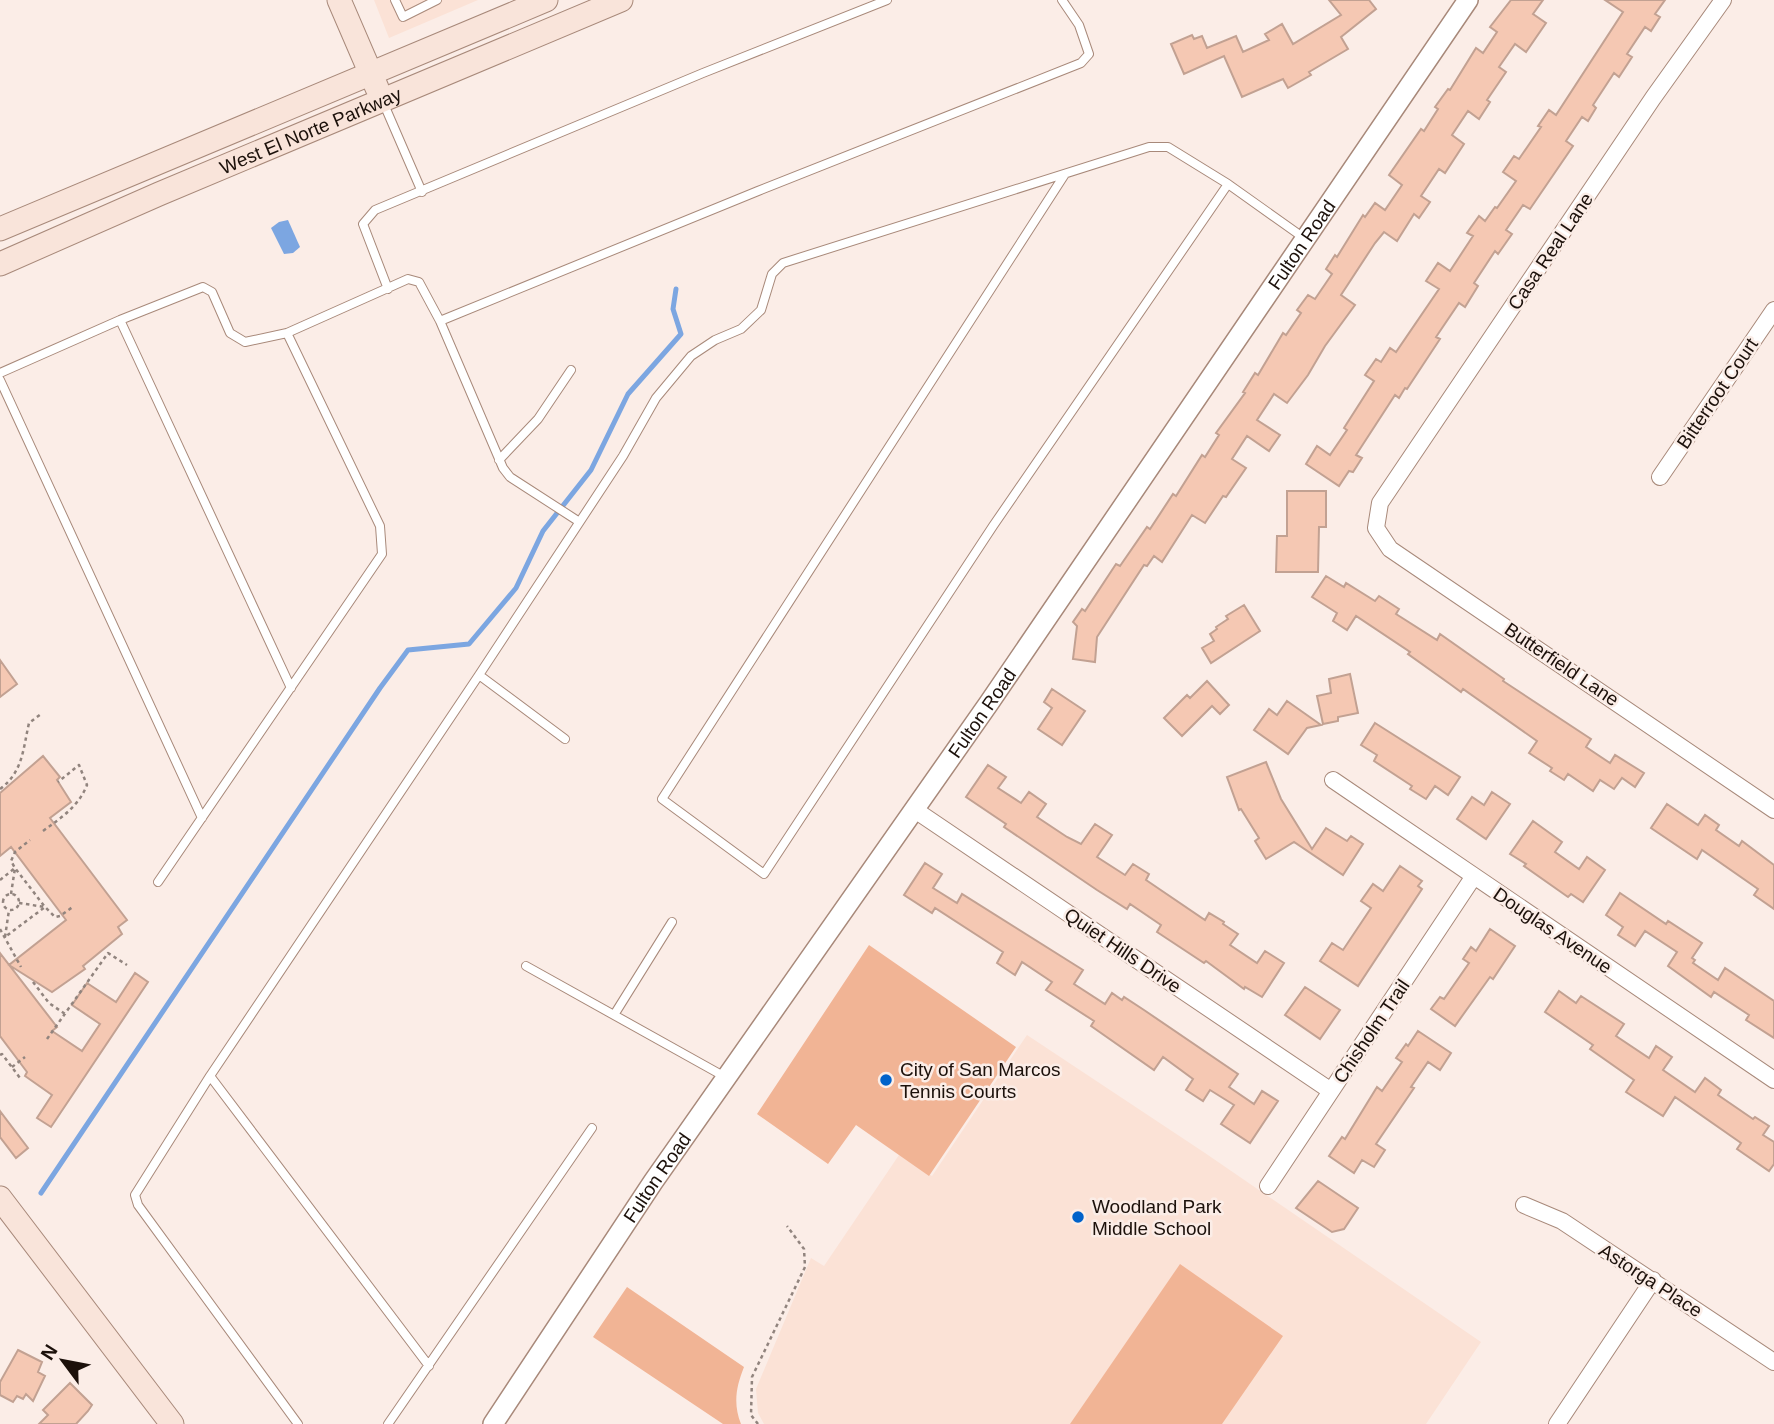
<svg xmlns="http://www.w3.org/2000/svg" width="1774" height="1424" viewBox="0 0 1774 1424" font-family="Helvetica,sans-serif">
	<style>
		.built { fill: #fbe2d6 }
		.green { fill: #f1b495 }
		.water { fill: #7ca6e1 }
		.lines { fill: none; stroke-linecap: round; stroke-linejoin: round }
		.stream { stroke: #7ca6e1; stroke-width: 5 }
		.building { fill: #f5c8b3; stroke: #c2a192; stroke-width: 2 }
		.service-casing { stroke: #a8897a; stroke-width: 10 }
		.minor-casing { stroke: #a8897a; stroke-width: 18 }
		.tertiary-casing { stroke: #a8897a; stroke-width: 22 }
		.secondary-casing { stroke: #a8897a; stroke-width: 25 }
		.path { stroke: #91847e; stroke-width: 2.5; stroke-dasharray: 3.5 3.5; stroke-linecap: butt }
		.service { stroke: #fff; stroke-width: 8 }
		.minor { stroke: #fff; stroke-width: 16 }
		.tertiary { stroke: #fff; stroke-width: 19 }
		.secondary { stroke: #f9e4da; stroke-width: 23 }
		.poi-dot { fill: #0062ca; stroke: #fbede7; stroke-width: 2.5 }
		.labels { text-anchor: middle; stroke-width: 5; stroke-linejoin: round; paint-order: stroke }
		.street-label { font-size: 19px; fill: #1c110b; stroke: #fbede7 }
		.poi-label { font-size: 19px; fill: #1c110b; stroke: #fbede7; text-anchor: start }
	</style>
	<rect width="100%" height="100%" fill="#fbede7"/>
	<path class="built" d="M374 0H478L389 38Z
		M1027 1035 1205 1153 1481 1342 1426 1424H764L758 1413 756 1389 811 1258 824 1266 899 1155 932 1176Z"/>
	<path class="green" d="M869 945 1016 1047 929 1176 856 1125 828 1164 757 1114Z
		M1180 1264 1283 1336 1222 1424H1070Z
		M627 1287 744 1367C736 1387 733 1404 741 1424H723L593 1337Z"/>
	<path class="water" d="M288 220 300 247 293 253 284 254 271 228 279 222Z"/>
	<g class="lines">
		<path class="stream" d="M41 1193 380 688 408 650 469 644 516 588 543 531 591 470 628 394 681 334 673 309 676 289"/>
	</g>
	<path class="building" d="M1329 0H1369L1376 9 1341 37 1348 49 1309 72 1311 75 1288 88 1283 79 1242 97 1224 56 1184 74 1171 44 1192 35 1194 39 1202 36 1207 48 1236 36 1243 52 1269 40 1265 34 1282 24 1293 44 1341 15Z
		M1511 0H1543L1533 14 1546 23 1526 52 1515 44 1499 67 1506 72 1487 100 1490 102 1479 119 1468 111 1452 135 1464 144 1445 173 1439 169 1421 196 1430 202 1419 218 1414 214 1397 241 1384 232 1375 243 1341 295 1355 305 1325 346 1308 375 1287 403 1274 394 1257 420 1280 435 1269 451 1247 436 1232 459 1246 468 1226 497 1223 496 1205 523 1192 515 1162 562 1154 556 1147 566 1144 565 1097 637 1095 662 1073 659 1077 626 1073 622 1082 609 1085 611 1116 564 1120 566 1147 527 1150 529 1173 494 1176 496 1202 455 1205 457 1219 435 1216 433 1245 393 1243 392 1255 373 1258 375 1283 333 1286 335 1301 313 1297 310 1308 295 1315 299 1332 274 1326 269 1335 255 1337 257 1363 215 1365 217 1375 203 1385 210 1402 185 1389 175 1421 129 1424 131 1438 109 1435 107 1448 89 1450 90 1476 48 1483 53 1497 32 1490 27Z
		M1605 0H1665L1655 14 1660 17 1651 31 1645 27 1627 54 1632 57 1619 77 1614 73 1593 105 1596 108 1588 121 1582 117 1566 141 1573 146 1530 209 1523 205 1506 230 1512 234 1498 254 1495 251 1474 283 1478 286 1465 307 1459 303 1436 337 1440 339 1407 389 1405 388 1399 398 1395 395 1356 455 1362 458 1353 472 1349 471 1339 486 1306 464 1317 446 1330 455 1347 430 1344 428 1374 381 1365 375 1376 359 1381 362 1390 348 1396 352 1439 289 1426 281 1438 263 1450 271 1473 236 1467 233 1479 216 1485 221 1495 207 1497 208 1516 181 1503 172 1514 156 1519 159 1541 127 1538 126 1549 110 1556 115 1623 12Z
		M1287 491H1326V527H1319L1318 572H1276L1277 536H1287Z
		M1326 576 1344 587 1346 583 1375 601 1379 596 1399 609 1396 614 1437 640 1440 634 1504 679 1503 681 1591 739 1586 747 1610 763 1615 755 1644 773 1635 787 1622 778 1614 789 1600 780 1593 791 1568 774 1564 780 1550 771 1552 768 1529 753 1537 741 1463 689 1461 692 1450 684 1408 654 1410 652 1356 616 1347 630 1333 621 1337 613 1312 597Z
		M1244 605 1260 631 1211 663 1202 648 1214 641 1210 634 1217 629 1216 627 1228 619 1226 616Z
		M0 660 17 684 0 697Z
		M1350 674 1358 713 1338 717V721L1323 724 1317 696 1331 693 1329 679Z
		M1207 681 1229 705 1220 714 1212 706 1182 736 1164 718 1187 695 1190 698Z
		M1052 689 1085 711 1062 745 1038 729 1052 708 1044 702Z
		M1287 701 1321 725 1307 728 1288 754 1254 730 1269 709 1277 715Z
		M1375 723 1460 777 1448 795 1435 786 1426 799 1410 789 1412 786 1374 761 1377 755 1361 745Z
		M43 756 60 777 57 780 71 802 50 818 127 920 118 927 122 934 83 966 85 969 52 992 9 965 66 920 11 847 0 856V793Z
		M1266 762 1281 799 1312 849 1326 828 1347 841 1351 836 1363 844 1343 875 1294 842 1266 859 1255 841 1259 838 1241 809 1239 810 1227 777Z
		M988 765 1006 777 998 788 1021 803 1029 792 1046 804 1037 817 1067 837 1081 844 1095 824 1112 835 1097 857 1125 875 1133 864 1149 874 1146 880 1205 920 1209 913 1224 922 1223 924 1238 934 1230 945 1257 963 1265 951 1284 963 1262 997 1245 987 1244 989 1206 961 1204 963 1157 932 1161 925 1130 904 1127 909 1097 890 1004 827 1006 824 966 797Z
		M1492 792 1510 804 1486 839 1457 819 1472 797 1484 805Z
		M1667 804 1698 825 1705 815 1719 825 1716 830 1739 846 1742 841 1774 865V909L1754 895 1758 889 1702 850 1697 859 1651 828Z
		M1533 821 1562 842 1555 852 1579 869 1587 857 1605 870 1583 902 1571 894 1568 897 1524 866 1526 864 1510 854Z
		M925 863 942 874 933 888 957 903 962 894 1083 970 1074 984 1105 1004 1112 993 1122 1000 1124 997 1144 1010 1238 1074 1229 1087 1254 1104 1262 1091 1278 1101 1250 1143 1221 1124 1234 1105 1210 1090 1203 1101 1186 1090 1193 1079 1163 1057 1154 1070 1091 1026 1094 1021 1046 990 1052 982 1022 962 1015 975 997 963 1003 952 935 908 932 913 904 895Z
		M1400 866 1422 881 1418 886 1422 889 1358 986 1320 961 1332 943 1343 950 1371 908 1361 901 1373 884 1383 891Z
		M1620 893 1666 924 1668 921 1702 943 1692 958 1695 960 1693 963 1718 980 1725 968 1774 1001V1038L1746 1020 1749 1015 1714 992 1711 997 1668 966 1677 952 1645 931 1635 946 1618 935 1623 927 1606 915Z
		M1490 929 1515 946 1493 979 1490 977 1455 1026 1431 1009 1440 997 1444 999 1469 963 1463 959 1471 947 1476 951Z
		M0 953 57 1027 52 1031 82 1051 100 1024 72 1005 87 983 116 1002 135 973 148 982 51 1127 37 1118 52 1095 25 1076 27 1072 0 1036Z
		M1305 987 1340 1010 1320 1039 1285 1015Z
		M1559 991 1576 1003 1581 996 1624 1024 1616 1036 1649 1058 1656 1046 1672 1057 1663 1070 1695 1092 1705 1078 1721 1090 1718 1095 1753 1119 1755 1117 1769 1126 1763 1135 1774 1142V1164L1769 1171 1737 1149 1741 1143 1675 1097 1663 1116 1626 1092 1634 1080 1590 1049 1593 1045 1545 1012Z
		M1418 1031 1451 1053 1440 1070 1428 1062 1411 1087 1414 1088 1376 1144 1385 1150 1374 1167 1362 1160 1354 1173 1329 1156 1342 1137 1345 1139 1377 1087 1382 1091 1402 1062 1396 1058 1406 1044 1408 1046Z
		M0 1111 28 1148 16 1158 0 1137Z
		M1318 1181 1358 1208 1344 1229 1332 1232 1296 1208Z
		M18 1350 42 1362 38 1372 45 1376 33 1401 26 1394 23 1399 17 1396 13 1402 0 1395V1382Z
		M70 1383 92 1405 88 1411 76 1424H39L48 1415 43 1410Z"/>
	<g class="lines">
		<g class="service-casing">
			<path id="service" d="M395 0 403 17 437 0
				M383 102 422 192
				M1065 174 662 799 764 874 993 526 1228 184
				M388 289 363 224 375 210 703 73 887 0
				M120 320 291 688
				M440 321 758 191 1081 63 1089 54 1079 25 1062 0
				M0 373 120 320 203 287 212 292 230 333 245 342 287 333 408 279 419 282 440 321 503 468 510 477 578 521
				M0 380 202 818
				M499 460 538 419 571 370
				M479 675 565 739
				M158 882 382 554 380 526 287 333
				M526 966 727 1078
				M614 1015 672 922
				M210 1076 429 1366
				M298 1424 138 1205 135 1195 210 1076 479 675 623 456 656 398 691 356 715 340 741 329 761 310 772 274 783 263 1149 147H1168L1228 184 1304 238
				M388 1424 592 1128"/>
		</g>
		<g class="minor-casing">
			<path id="minor" d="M1723 0 1653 98 1380 503 1376 528 1390 549 1774 810
				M1660 477 1774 310
				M1333 780 1774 1080
				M915 810 1331 1091
				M1268 1186 1474 876
				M1524 1205 1562 1221 1774 1362
				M1557 1424 1653 1280"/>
		</g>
		<g class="tertiary-casing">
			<g id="tertiary">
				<path id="s1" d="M493 1424 653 1182 989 703 1468 0"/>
			</g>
		</g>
		<g class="secondary-casing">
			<g id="secondary">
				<path d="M339 0 377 88"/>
				<path d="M0 229 546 0"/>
				<path id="s2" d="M0 264 159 194 621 0"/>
				<path d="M0 1198 172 1424"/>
			</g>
		</g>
		<path class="path" d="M0 789C23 772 23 749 29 723L41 714
			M43 831C62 817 78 807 87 785L79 765 58 782
			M0 880 15 868 45 907 5 937
			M3 902a8 8 0 1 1 16 0a8 8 0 1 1-16 0Z
			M11 894 15 868 11 861 15 852 30 840
			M19 903 45 907 55 917 60 916 74 906
			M0 929 21 967
			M5 937 9 910
			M33 982 49 1003 65 1014
			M47 1039 108 953 127 965
			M0 1055 2 1054 20 1078
			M12 1067 25 1057
			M758 1424 751 1415 752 1377 805 1267 804 1249 787 1226"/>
		<use href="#service" class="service"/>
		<use href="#minor" class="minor"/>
		<use href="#tertiary" class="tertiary"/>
		<use href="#secondary" class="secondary"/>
	</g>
	<g class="poi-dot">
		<circle cx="886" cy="1080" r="7"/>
		<circle cx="1078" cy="1217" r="7"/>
	</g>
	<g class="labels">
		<g class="street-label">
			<text dy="7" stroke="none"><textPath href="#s2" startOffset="338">West El Norte Parkway</textPath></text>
			<text dy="7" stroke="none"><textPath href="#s1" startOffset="1430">Fulton Road</textPath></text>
			<text transform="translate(1550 251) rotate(-56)" y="7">Casa Real Lane</text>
			<text transform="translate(1717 393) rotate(-56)" y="7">Bitterroot Court</text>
			<text transform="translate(1562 664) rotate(34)" y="7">Butterfield Lane</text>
			<text dy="7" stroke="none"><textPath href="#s1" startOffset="863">Fulton Road</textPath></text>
			<text transform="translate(1553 930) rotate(34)" y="7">Douglas Avenue</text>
			<text transform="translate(1123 950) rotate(34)" y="7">Quiet Hills Drive</text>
			<text transform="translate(1371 1031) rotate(-56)" y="7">Chisholm Trail</text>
			<text dy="7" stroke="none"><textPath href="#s1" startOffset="296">Fulton Road</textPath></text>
			<text transform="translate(1651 1280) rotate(33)" y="7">Astorga Place</text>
		</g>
		<g class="poi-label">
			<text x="900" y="1076">City of San Marcos<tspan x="900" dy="22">Tennis Courts</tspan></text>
			<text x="1092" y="1213">Woodland Park<tspan x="1092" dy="22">Middle School</tspan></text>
		</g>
	</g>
	<g transform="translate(63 1361) rotate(302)" stroke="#fbede7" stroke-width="5" paint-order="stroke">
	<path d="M0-5L12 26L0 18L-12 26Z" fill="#1c110b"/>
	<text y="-10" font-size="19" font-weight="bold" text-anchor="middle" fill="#1c110b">N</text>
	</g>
</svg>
